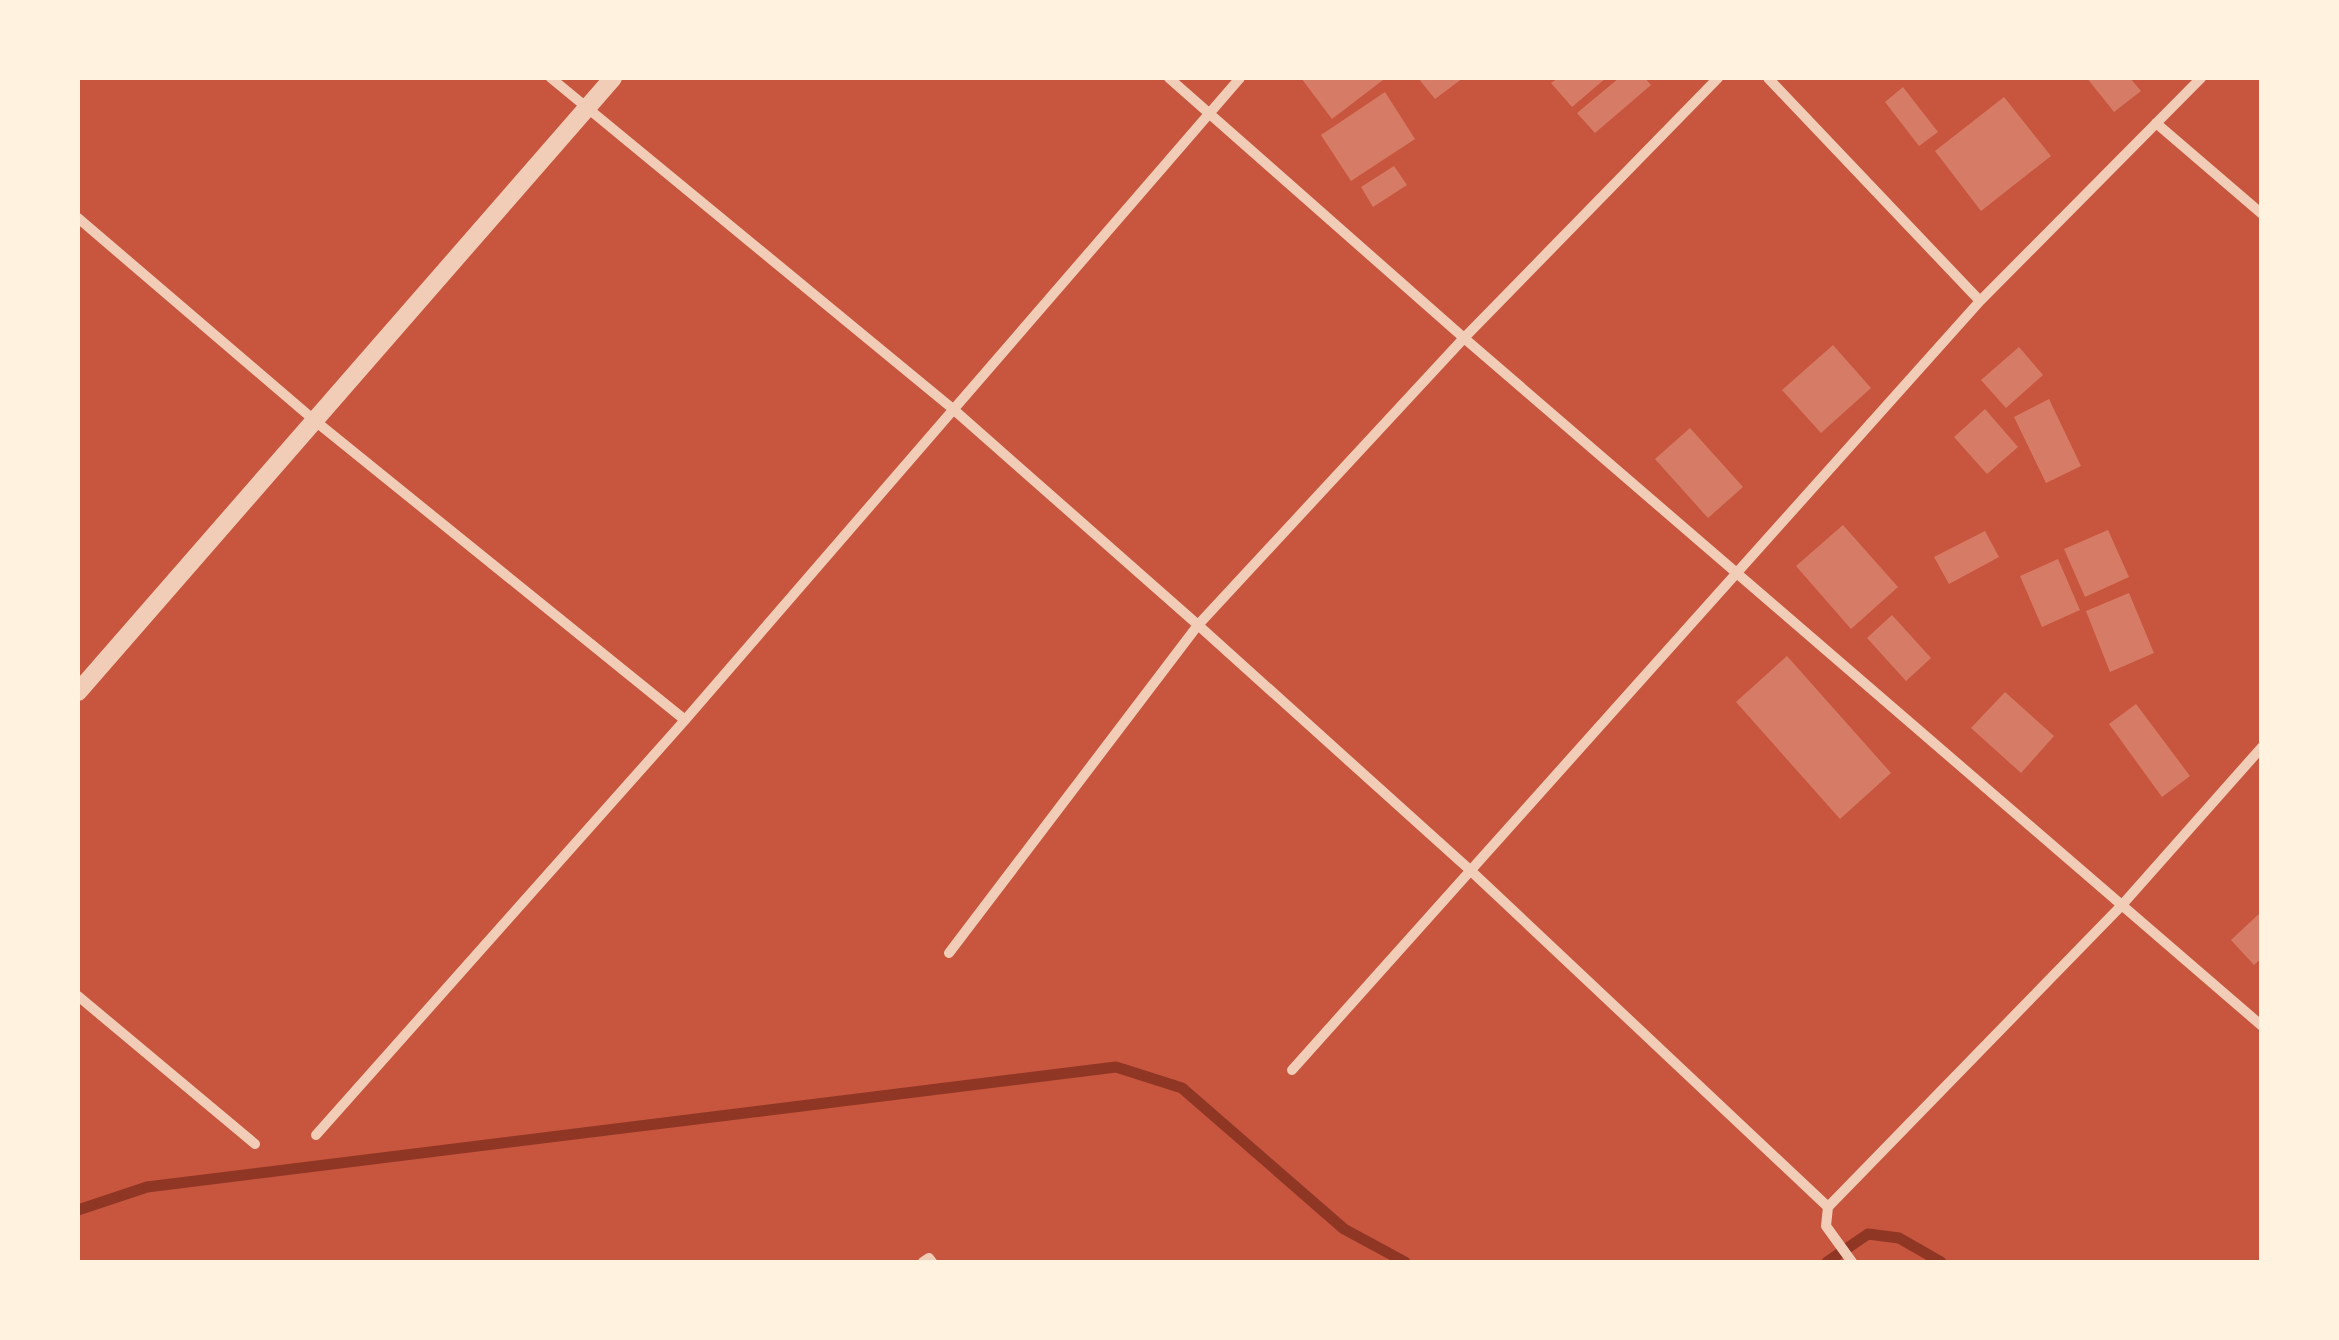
<svg xmlns="http://www.w3.org/2000/svg" width="2339" height="1340" viewBox="0 0 2339 1340" font-family="Manrope,sans-serif">
	<style>
		.lines { fill: none; stroke-linecap: round; stroke-linejoin: round }
		.stream { stroke: #8f3625; stroke-width: 11 }
		.building { fill: #d67c66 }
		.minor { stroke: #f1ccb7; stroke-width: 10 }
		.tertiary { stroke: #f1ccb7; stroke-width: 18 }
	</style>
	<rect width="100%" height="100%" fill="#c8553d"/>
	<g class="lines">
		<path class="stream" d="M78 1210 147 1187 1116 1067 1182 1088 1344 1229 1405 1262
			M1827 1262 1868 1234 1899 1238 1941 1262"/>
	</g>
	<path class="building" d="M1301 78H1382L1383 80 1332 119Z
		M1418 78H1463L1435 99Z
		M1558 78H1606L1572 107 1551 83Z
		M1619 78H1645L1651 85 1595 133 1577 113Z
		M2087 78H2130L2141 91 2114 112Z
		M1903 87 1938 132 1919 146 1885 102Z
		M1385 92 1415 139 1351 181 1321 135Z
		M2004 97 2051 156 1981 211 1935 151Z
		M1394 166 1407 185 1373 207 1361 187Z
		M1833 345 1871 388 1821 433 1782 390Z
		M2019 347 2043 375 2006 408 1981 380Z
		M2049 399 2081 466 2046 483 2014 417Z
		M1985 409 2018 447 1987 474 1954 437Z
		M1690 428 1743 487 1708 518 1655 459Z
		M1843 525 1898 587 1851 629 1796 566Z
		M2108 530 2129 577 2085 597 2064 549Z
		M1985 531 1999 557 1949 584 1934 557Z
		M2058 559 2080 610 2042 627 2020 576Z
		M2129 593 2154 653 2110 672 2086 611Z
		M1892 615 1931 658 1906 681 1867 638Z
		M1787 656 1891 773 1840 819 1736 702Z
		M2005 692 2054 736 2021 773 1971 728Z
		M2136 704 2190 776 2162 797 2109 724Z
		M2262 911V958L2254 965 2231 940Z"/>
	<g class="lines">
		<path class="minor" d="M551 78 953 409 1198 625 1470 870 1828 1207 1826 1226 1852 1262
			M1169 78 1464 338 2262 1026
			M1768 78 1980 301
			M2156 123 2262 214
			M78 218 314 420 685 720
			M949 953 1198 625 1464 338 1718 78
			M78 996 255 1144
			M1292 1070 1980 301 2201 78
			M316 1135 685 720 1240 78
			M1828 1207 2122 905 2262 747
			M923 1262 929 1258 932 1262"/>
		<path class="tertiary" d="M78 692 613 78"/>
	</g>
	<rect width="2339" height="1340" fill="none" stroke="#fff3e0" stroke-width="160"/>
</svg>
